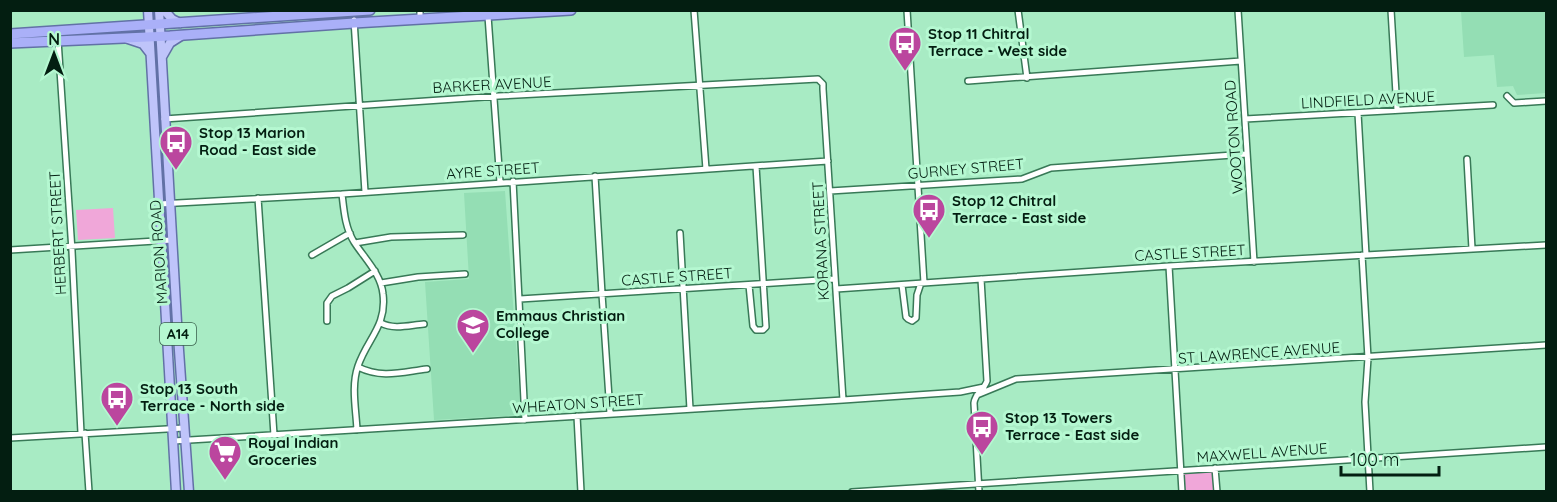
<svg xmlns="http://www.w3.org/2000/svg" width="1557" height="502" viewBox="0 0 1557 502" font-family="Quicksand,sans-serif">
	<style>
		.built { fill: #94deb4 }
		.green { fill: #f0a7d9 }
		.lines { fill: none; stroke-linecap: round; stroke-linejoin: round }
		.minor-casing { stroke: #387957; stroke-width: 8 }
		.primary-casing { stroke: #6271a6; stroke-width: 11 }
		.trunk-casing { stroke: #6271a6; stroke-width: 12 }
		.minor { stroke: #fff; stroke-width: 5 }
		.primary { stroke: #bfc4fa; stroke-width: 8 }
		.trunk { stroke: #aab0f8; stroke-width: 9 }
		.tram { stroke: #4f7c63; stroke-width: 1.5 }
		.labels { text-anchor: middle; stroke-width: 6; stroke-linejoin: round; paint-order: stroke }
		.shield { fill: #b5f8d1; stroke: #385f4b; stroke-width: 1.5 }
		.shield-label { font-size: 14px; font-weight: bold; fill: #031e11 }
		.poi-label { font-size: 15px; font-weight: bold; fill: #031e11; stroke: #b5f8d1; text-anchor: start }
		.street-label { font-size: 15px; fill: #031e11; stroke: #b5f8d1 }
	</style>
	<rect width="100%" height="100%" fill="#a8ebc4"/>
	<path class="built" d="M1461 11H1546V93L1517 95 1513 86 1497 87 1494 55 1464 57Z
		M505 191 521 415 434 420 425 282 469 279 464 193Z"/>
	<path class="green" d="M113 208 115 238 78 240 76 210Z
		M1215 468 1216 491H1183L1181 470Z"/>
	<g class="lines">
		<g class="minor-casing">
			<path id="minor" d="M420 10V20
				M694 10 706 169
				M907 10 924 283
				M1018 10 1027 78
				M1238 10 1254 262
				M1391 10 1397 110
				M488 16 500 182
				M354 20 365 192
				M58 40 72 251 81 433
				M968 81 1241 61
				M1507 96 1514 103 1546 101
				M1358 113 1366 255
				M164 119 499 96 818 79 823 84V89L843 400
				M1245 119 1493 105
				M1467 159 1472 249
				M595 176 602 294 610 413
				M513 181 525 420
				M830 191 1022 179 1051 168 1247 154
				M342 194C344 211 345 227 354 242 365 259 381 274 383 294 387 326 367 339 358 366 351 386 356 409 357 430
				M258 198 274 435
				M159 204 342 194 828 161
				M680 233 690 409
				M355 243 391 237 463 235
				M10 250 172 240
				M312 255 350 233
				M1362 255 1368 358 1365 402 1370 492
				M1169 266 1182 492
				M381 283 418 277 465 274
				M749 285 753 326 756 330H763L766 327 756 166
				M902 285 906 317 908 319 912 321 916 318 917 295 921 283
				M836 289 1169 266 1546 245
				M520 299 835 279
				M327 321V303L332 296 348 288 375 271
				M381 323C394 330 410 325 424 324
				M358 367C382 379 402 372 427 369
				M977 395 1016 379 1546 345
				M577 416 581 492
				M85 433 89 492
				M10 438 184 428
				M173 441 843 400 960 392 984 387
				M1215 468 1217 492
				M852 492 1546 447
				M979 492 974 403C975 393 984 390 987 381L981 279"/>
		</g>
		<g class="primary-casing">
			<path id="primary" d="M148 10 176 492
				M159 10 177 322 189 492
				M164 10 172 19 180 23
				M128 39 143 44 150 53
				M162 57 170 43 181 36"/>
		</g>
		<g class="trunk-casing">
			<path id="trunk" d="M10 34 370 10
				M10 43 170 36 354 23 571 10"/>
		</g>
		<use href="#minor" class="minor"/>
		<use href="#primary" class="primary"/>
		<use href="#trunk" class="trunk"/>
		<path class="tram" d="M10 13 14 10"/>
	</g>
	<defs>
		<g id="bus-pin" transform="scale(1.725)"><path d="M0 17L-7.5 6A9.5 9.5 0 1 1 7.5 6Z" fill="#bb469e" stroke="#b5f8d1"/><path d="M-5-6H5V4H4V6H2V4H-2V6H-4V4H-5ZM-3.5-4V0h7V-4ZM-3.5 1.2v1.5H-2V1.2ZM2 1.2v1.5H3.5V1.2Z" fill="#fff"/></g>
		<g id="school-pin" transform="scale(1.725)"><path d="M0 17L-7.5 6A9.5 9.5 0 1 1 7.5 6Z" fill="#bb469e" stroke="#b5f8d1"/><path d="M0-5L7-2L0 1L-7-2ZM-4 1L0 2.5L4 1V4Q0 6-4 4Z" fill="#fff"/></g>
		<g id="supermarket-pin" transform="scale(1.725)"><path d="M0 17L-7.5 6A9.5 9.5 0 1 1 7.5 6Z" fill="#bb469e" stroke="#b5f8d1"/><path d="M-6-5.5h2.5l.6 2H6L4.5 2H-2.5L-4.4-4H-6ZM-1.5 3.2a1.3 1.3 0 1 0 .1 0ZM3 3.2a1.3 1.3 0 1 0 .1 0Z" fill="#fff"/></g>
	</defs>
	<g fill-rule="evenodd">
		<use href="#bus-pin" x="905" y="43"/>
		<use href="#bus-pin" x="176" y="142"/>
		<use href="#bus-pin" x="929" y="210"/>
		<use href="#school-pin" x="473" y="325"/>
		<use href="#bus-pin" x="117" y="398"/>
		<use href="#bus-pin" x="982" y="427"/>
		<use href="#supermarket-pin" x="225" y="452"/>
	</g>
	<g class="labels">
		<rect class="shield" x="160" y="323" width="36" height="22" rx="4.5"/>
		<g class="shield-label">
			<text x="178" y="339">A14</text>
		</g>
		<g class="poi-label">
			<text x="928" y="39">Stop 11 Chitral<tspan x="928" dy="17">Terrace - West side</tspan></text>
			<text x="199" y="138">Stop 13 Marion<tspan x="199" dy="17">Road - East side</tspan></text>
			<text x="952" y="206">Stop 12 Chitral<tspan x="952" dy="17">Terrace - East side</tspan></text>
			<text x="496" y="321">Emmaus Christian<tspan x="496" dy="17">College</tspan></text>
			<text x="140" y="394">Stop 13 South<tspan x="140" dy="17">Terrace - North side</tspan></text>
			<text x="1005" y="423">Stop 13 Towers<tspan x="1005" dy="17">Terrace - East side</tspan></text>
			<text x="248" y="448">Royal Indian<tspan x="248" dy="17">Groceries</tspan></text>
		</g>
		<g class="street-label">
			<text transform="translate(492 85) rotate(-3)" y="5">BARKER AVENUE</text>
			<text transform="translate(1368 100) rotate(-3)" y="5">LINDFIELD AVENUE</text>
			<text transform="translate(1234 137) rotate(-94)" y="5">WOOTON ROAD</text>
			<text transform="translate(966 169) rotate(-5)" y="5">GURNEY STREET</text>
			<text transform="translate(493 171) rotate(-4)" y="5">AYRE STREET</text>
			<text transform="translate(58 233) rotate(-93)" y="5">HERBERT STREET</text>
			<text transform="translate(821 241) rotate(-93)" y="5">KORANA STREET</text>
			<text transform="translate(159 252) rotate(-94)" y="5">MARION ROAD</text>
			<text transform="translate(1190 253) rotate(-3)" y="5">CASTLE STREET</text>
			<text transform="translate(677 277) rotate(-4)" y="5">CASTLE STREET</text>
			<text transform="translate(1259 353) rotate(-4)" y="5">ST LAWRENCE AVENUE</text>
			<text transform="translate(578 404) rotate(-4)" y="5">WHEATON STREET</text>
			<text transform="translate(1262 453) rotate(-4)" y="5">MAXWELL AVENUE</text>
		</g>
	</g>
	<rect width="1557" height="502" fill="none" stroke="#031e11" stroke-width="24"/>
	<g transform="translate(54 54)" stroke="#b5f8d1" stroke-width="4.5" paint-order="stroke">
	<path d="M0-4.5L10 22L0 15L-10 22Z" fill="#031e11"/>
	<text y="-9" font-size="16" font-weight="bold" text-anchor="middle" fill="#031e11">N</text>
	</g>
	<path d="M1341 466v9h98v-9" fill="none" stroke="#031e11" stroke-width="3"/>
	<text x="1350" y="466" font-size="18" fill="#031e11" stroke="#b5f8d1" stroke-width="4.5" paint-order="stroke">100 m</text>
</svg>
